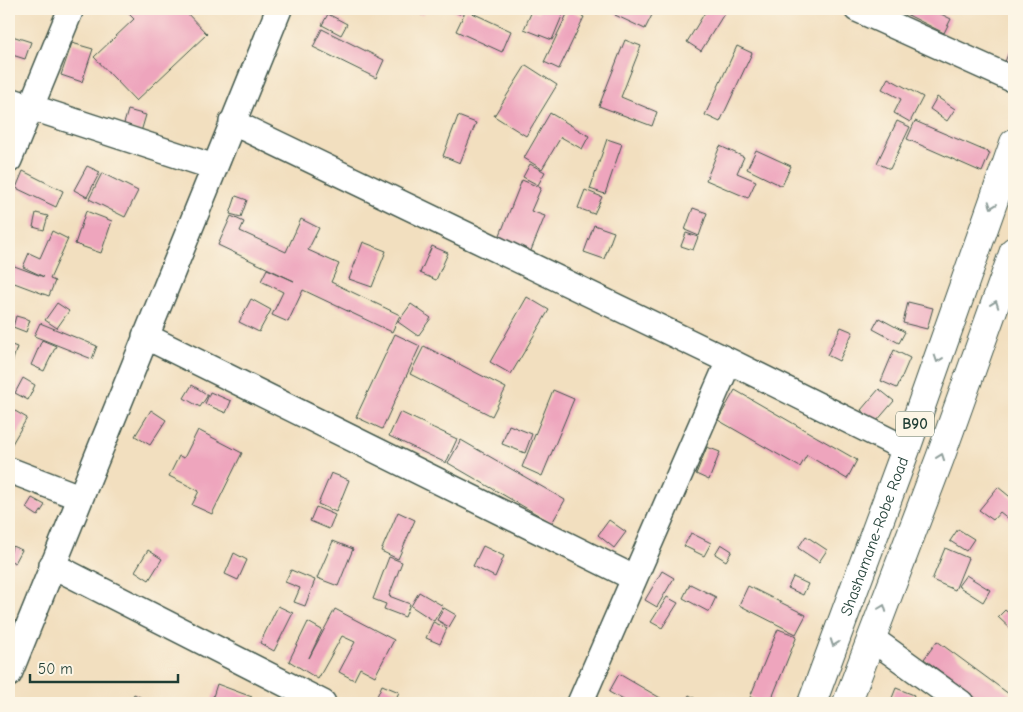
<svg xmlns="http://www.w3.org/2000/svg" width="1023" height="712" viewBox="0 0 1023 712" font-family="'Comic Neue',sans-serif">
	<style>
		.building { fill: #eea5bd }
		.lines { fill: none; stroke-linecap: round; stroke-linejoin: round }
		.minor-casing { stroke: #3f5549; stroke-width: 28 }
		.major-casing { stroke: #3f5549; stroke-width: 30 }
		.minor { stroke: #fff; stroke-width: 25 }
		.major { stroke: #fff; stroke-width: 28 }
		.oneway { stroke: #8f9e9a }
		.labels { text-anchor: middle; stroke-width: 5; stroke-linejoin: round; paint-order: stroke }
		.shield { fill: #fcf5e5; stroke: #617469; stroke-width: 1 }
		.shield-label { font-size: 15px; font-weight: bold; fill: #1f3d34 }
		.street-label { font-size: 16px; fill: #1f3d34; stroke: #fcf5e5 }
	</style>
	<rect width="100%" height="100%" fill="#fcf5e5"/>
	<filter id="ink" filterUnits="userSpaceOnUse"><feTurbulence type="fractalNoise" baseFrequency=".02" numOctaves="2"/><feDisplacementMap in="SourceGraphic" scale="10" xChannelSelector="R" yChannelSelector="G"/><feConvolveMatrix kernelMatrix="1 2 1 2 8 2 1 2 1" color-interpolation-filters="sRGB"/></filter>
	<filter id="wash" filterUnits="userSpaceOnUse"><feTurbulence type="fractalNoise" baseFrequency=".0096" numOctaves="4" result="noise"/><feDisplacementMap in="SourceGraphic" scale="20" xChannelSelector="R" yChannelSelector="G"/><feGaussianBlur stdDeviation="1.12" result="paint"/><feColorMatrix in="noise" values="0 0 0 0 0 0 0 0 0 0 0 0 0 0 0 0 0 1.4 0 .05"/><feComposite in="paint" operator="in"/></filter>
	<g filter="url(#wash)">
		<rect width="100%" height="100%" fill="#f2dfbf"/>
		<g id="blocks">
			<path class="building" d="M124 9H164L168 13 172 9H183L207 34 136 101 94 57 134 19Z
				M411 9H425L422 15Z
				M448 9H462L460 14Z
				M540 9H565L552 40 524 29 532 11 538 13Z
				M618 9H655L645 29 615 15Z
				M707 9H727L701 51 687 42Z
				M902 9H931L951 19 944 33 900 11Z
				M466 10 511 31 502 52 456 31Z
				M569 10 584 17 559 69 544 62Z
				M328 14 347 24 341 35 322 25Z
				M322 29 384 60 376 78 313 47Z
				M9 35 31 42 25 59 9 54Z
				M625 40 641 46 621 97 657 112 652 126 599 106Z
				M1014 40V67L1004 64Z
				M72 43 93 49 82 82 61 75Z
				M737 46 752 53 720 122 705 115Z
				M526 65 557 85 526 136 494 116Z
				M888 78 923 97 910 122 894 113 901 99 882 89Z
				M937 97 955 109 947 121 930 109Z
				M128 110 146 115 141 132 123 127Z
				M550 113 589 136 582 149 561 137 542 169 524 158Z
				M458 116 476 123 460 163 443 156Z
				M897 121 910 127 890 169 877 163Z
				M915 121 990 153 982 172 907 139Z
				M607 139 622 144 605 194 590 189Z
				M720 146 744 157 737 173 756 181 748 198 706 180Z
				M756 150 791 166 782 186 747 169Z
				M530 164 545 172 538 185 523 177Z
				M87 166 100 172 87 197 74 190Z
				M23 171 63 191 56 207 16 188Z
				M102 173 138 191 125 217 89 199Z
				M522 180 541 188 531 211 545 216 530 253 498 240Z
				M585 190 602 197 594 214 578 208Z
				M236 196 247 200 241 217 230 214Z
				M693 208 707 213 699 236 685 230Z
				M86 211 112 221 101 253 75 244Z
				M36 213 48 216 44 230 33 227Z
				M231 216 244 222 240 231 286 252 301 219 319 228 308 250 339 264 331 282 400 315 392 332 303 290 288 322 272 315 283 292 261 281 267 269 294 281 218 245Z
				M594 225 614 232 604 259 584 252Z
				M52 231 68 239 50 279 55 281 49 296 9 281V264L44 277 23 267 29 253 40 258Z
				M686 233 698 237 693 250 681 246Z
				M363 242 386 251 372 287 349 279Z
				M432 246 448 253 436 280 420 273Z
				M527 297 549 310 511 374 490 362Z
				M251 299 271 310 259 332 239 322Z
				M908 302 933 308 927 329 903 323Z
				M57 303 69 311 57 328 45 320Z
				M411 304 431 318 418 336 398 322Z
				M16 316 30 320 26 332 13 327Z
				M879 318 905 332 899 343 873 329Z
				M40 323 97 346 92 359 34 336Z
				M841 327 853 332 839 361 827 355Z
				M395 334 420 346 382 429 356 417Z
				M42 340 56 346 44 371 31 365Z
				M9 344 17 347 12 363 9 362Z
				M424 346 506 388 492 416 410 374Z
				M894 350 910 358 897 388 881 381Z
				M23 378 35 385 28 400 15 393Z
				M9 380 15 383 9 395Z
				M192 385 208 395 200 407 184 398Z
				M879 389 894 401 876 422 861 410Z
				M553 390 574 399 542 476 522 467Z
				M735 390 857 460 847 479 807 455 800 467 718 420Z
				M210 392 231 401 226 413 205 404Z
				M10 408 27 418 9 449V411Z
				M151 410 166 420 150 445 135 436Z
				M400 412 457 439 446 463 389 436Z
				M509 425 532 434 525 453 502 444Z
				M198 430 242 453 212 514 192 505 199 491 169 476 179 456 184 458Z
				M461 440 565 500 552 523 448 463Z
				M707 447 720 452 709 480 696 474Z
				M331 473 349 480 336 512 318 504Z
				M998 487 1014 500V523L1000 512 993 520 979 510Z
				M32 498 45 505 38 516 26 508Z
				M316 507 335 515 329 529 310 521Z
				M398 512 415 520 398 559 381 551Z
				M609 520 626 532 614 548 598 535Z
				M958 529 974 539 966 551 950 541Z
				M691 533 711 543 704 556 684 546Z
				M806 536 827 550 819 562 798 548Z
				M333 541 353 549 338 586 317 578Z
				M721 544 732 551 726 561 715 554Z
				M12 546 22 550 15 563 9 560Z
				M483 546 504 556 495 577 473 566Z
				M945 548 968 558 955 590 932 580Z
				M148 550 162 559 149 580 135 571Z
				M234 553 247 560 238 580 225 574Z
				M389 557 402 562 389 596 410 604 405 617 384 609 386 604 373 599Z
				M291 570 315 580 305 606 294 602 300 588 285 582Z
				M662 571 674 578 657 607 645 600Z
				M966 575 990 590 983 602 958 586Z
				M793 577 808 584 803 595 788 588Z
				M690 584 716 597 709 612 683 598Z
				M748 586 806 615 796 634 739 605Z
				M419 592 443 606 434 621 411 606Z
				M667 597 678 603 662 628 651 622Z
				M278 606 293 613 274 651 260 643Z
				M444 608 456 615 449 627 437 620Z
				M335 609 394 640 375 676 360 668 354 680 339 672 355 642 342 636 318 679 289 661 308 622 322 630 309 658Z
				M1005 610 1014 618V632L998 617Z
				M433 622 447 628 440 644 426 638Z
				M778 629 797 636 770 703H764L750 697Z
				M937 641 1013 697 1008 703H983L924 659Z
				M619 674 669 703H629L609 692Z
				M217 684 252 697 249 703H211Z
				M382 685 399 692 394 703H374Z
				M896 688 914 695 911 703H890Z
				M134 694 148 701 147 703H130Z
				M689 695 703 703H685Z"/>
		</g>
	</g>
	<g filter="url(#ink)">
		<use href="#blocks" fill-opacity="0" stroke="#3f5549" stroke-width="1"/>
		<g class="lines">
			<g class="minor-casing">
				<path id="minor" d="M857 9 1014 80
					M9 100 214 167
					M232 122 729 361 906 449
					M9 160 71 9
					M145 336 634 578
					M9 470 79 497
					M52 565 323 703
					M871 638 961 703
					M9 674 279 9
					M580 703 729 361"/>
			</g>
			<g class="major-casing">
				<g id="major">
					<path id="s1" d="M812 703 906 449 1014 143"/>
					<path d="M847 703 940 458 1014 251"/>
				</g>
			</g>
			<use href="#minor" class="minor"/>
			<use href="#major" class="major"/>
		</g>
		<defs><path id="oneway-chevron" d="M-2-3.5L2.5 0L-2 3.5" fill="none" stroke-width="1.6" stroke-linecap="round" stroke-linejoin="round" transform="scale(1.25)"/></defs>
		<g class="oneway">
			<use href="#oneway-chevron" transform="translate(992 205) rotate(109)"/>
			<use href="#oneway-chevron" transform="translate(995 304) rotate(-70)"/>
			<use href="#oneway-chevron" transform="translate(938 359) rotate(109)"/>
			<use href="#oneway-chevron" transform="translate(941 457) rotate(-70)"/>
			<use href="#oneway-chevron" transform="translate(883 608) rotate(-69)"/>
			<use href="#oneway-chevron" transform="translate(834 643) rotate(110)"/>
		</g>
	</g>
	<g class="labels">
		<rect class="shield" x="896" y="411.5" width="38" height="25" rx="4"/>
		<g class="shield-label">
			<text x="915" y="429">B90</text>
		</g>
		<g class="street-label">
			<text dy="6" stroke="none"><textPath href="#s1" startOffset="178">Shashamane-Robe Road</textPath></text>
		</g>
	</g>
	<rect width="1023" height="712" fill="none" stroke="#fcf5e5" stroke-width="30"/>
	<path d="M30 674v8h148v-8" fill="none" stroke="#1f3d34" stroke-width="2.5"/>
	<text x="38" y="674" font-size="15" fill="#1f3d34" stroke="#fcf5e5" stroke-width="4" paint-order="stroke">50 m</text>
</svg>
